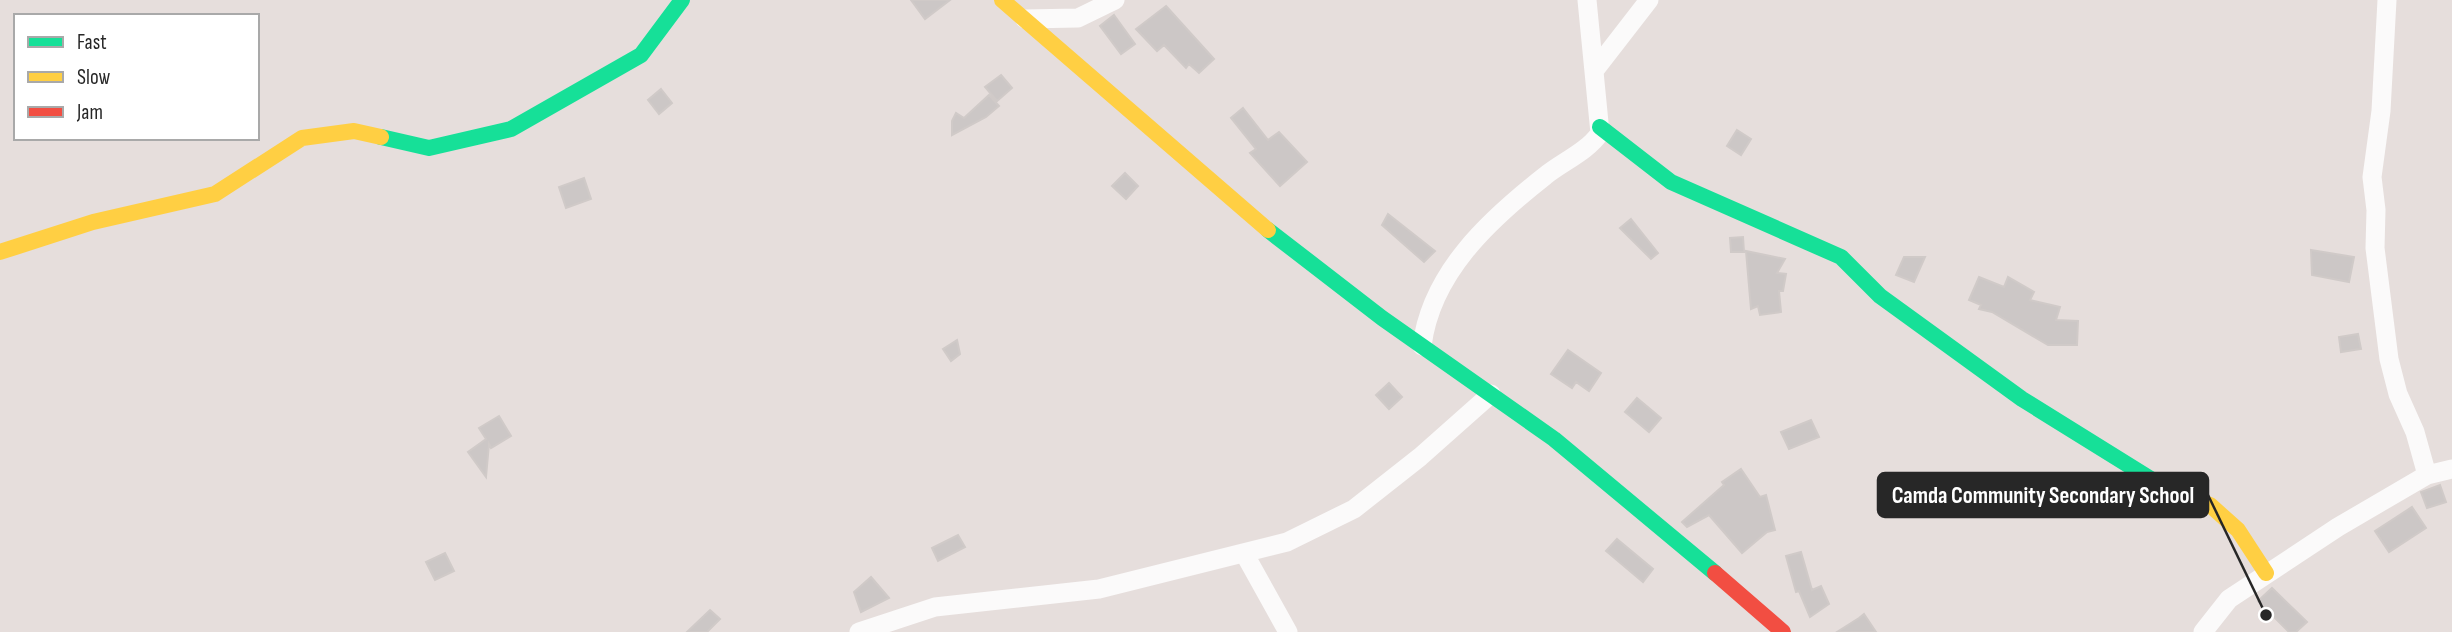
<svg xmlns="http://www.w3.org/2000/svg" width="2452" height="632" viewBox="0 0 2452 632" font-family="'Sofia Sans Condensed',sans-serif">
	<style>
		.building { fill: #ccc7c6; stroke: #d0cac8; stroke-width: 2 }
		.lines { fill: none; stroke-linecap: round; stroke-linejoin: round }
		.street { stroke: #fbfafa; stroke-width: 19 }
		.fast { stroke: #16e098; stroke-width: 16 }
		.slow { stroke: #ffcf43; stroke-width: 16 }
		.jam { stroke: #f24e42; stroke-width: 16 }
		.leader { fill: none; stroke: #272727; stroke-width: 2.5 }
		.callout-dot { fill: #272727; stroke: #fff; stroke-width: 2.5 }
		.callout { fill: #272727; stroke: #272727; stroke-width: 2.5 }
		.callout-label { font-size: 23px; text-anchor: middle; font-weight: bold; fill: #fff }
	</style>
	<rect width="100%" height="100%" fill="#e6dedc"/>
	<path class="building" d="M911 0H950L925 19Z
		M1166 6 1214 59 1199 73 1189 64 1186 68 1164 45 1157 51 1136 29Z
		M1114 15 1135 44 1121 54 1100 26Z
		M1001 75 1012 88 997 101 985 87Z
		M661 89 672 103 659 114 648 100Z
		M989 95 999 106 986 117 952 135V121L956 113 964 118Z
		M1243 108 1268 140 1279 132 1307 162 1280 186 1250 153 1256 149 1231 118Z
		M1737 130 1751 139 1741 155 1727 146Z
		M1125 173 1138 186 1126 199 1112 186Z
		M584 178 591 199 566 208 559 187Z
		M1388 214 1435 251 1424 262 1382 225Z
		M1631 219 1658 253 1651 259 1620 228Z
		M1743 237 1744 252H1731L1730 238Z
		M2311 250 2354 257 2349 282 2312 275Z
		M1746 251 1785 259 1777 273 1786 274 1783 291H1779L1781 312 1760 315 1758 306 1751 309Z
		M1904 257H1925L1914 282 1896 275Z
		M1979 277 2004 287 2008 277 2034 292 2030 300 2060 307 2056 320 2078 321 2077 345H2048L1992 312 1979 309 1981 305 1969 300Z
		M2358 334 2361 349 2341 352 2339 337Z
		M957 340 960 354 951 361 943 349Z
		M1568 350 1601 373 1589 391 1576 382 1572 388 1551 374Z
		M1389 383 1402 397 1389 409 1376 395Z
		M1637 398 1661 418 1649 432 1625 412Z
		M499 416 511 436 491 448 489 444 486 477 468 452 486 439 479 428Z
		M1811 420 1819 437 1789 449 1781 432Z
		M1741 469 1760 497 1766 495 1775 530 1767 532 1742 553 1709 515 1687 527 1682 522 1724 485 1722 482Z
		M2440 485 2446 502 2427 508 2421 492Z
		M2412 507 2426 528 2389 552 2375 531Z
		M958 535 965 547 938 561 932 548Z
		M1617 539 1653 569 1643 582 1606 551Z
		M1801 552 1812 590 1821 586 1829 604 1810 617 1799 591 1796 592 1786 556Z
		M445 553 454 571 435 580 426 562Z
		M871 577 889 598 861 612 854 592Z
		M2272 588 2307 622 2296 632H2289L2258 601Z
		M710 610 720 619 707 632H687Z
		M1864 614 1876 632H1837L1859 618Z"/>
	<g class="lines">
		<path class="street" d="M2387 0 2381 111 2372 177 2376 210 2375 248 2389 359 2398 394 2415 432 2427 475
			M1025 19 1078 18 1115 0
			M1594 71 1649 0
			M1422 346C1431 273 1489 220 1545 176 1562 162 1587 152 1600 133L1587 0
			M1244 553 1288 632
			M859 632 935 607 1099 589 1287 542 1354 509 1420 457 1491 394
			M2203 632 2229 599 2338 527 2427 475 2452 469"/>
		<path class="fast" d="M1600 127 1671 182 1841 257 1880 296 2022 399 2154 481
			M381 137 429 148 511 129 641 55 682 0
			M1268 230 1382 318 1554 439 1715 573"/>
		<path class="slow" d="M1002 0 1268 230
			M0 252 93 222 215 194 302 138 354 131 381 137
			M2154 481 2210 505 2238 530 2266 573"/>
		<path class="jam" d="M1715 573 1783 632"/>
	</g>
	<path class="leader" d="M2266 615L2208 495"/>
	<circle class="callout-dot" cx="2266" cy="615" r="7"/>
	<rect class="callout" x="1878" y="473" width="330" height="44" rx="7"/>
	<g class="callout-label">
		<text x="2043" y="503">Camda Community Secondary School</text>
	</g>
	<rect x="14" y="14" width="245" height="126" fill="#ffffff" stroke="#a9a9a9" stroke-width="2"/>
	<rect x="28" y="37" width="35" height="10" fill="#16e098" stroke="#a9a9a9" stroke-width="2"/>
	<text x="77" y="49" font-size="21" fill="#272727">Fast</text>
	<rect x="28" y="72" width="35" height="10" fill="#ffcf43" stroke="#a9a9a9" stroke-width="2"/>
	<text x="77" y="84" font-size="21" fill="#272727">Slow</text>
	<rect x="28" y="107" width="35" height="10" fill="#f24e42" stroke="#a9a9a9" stroke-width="2"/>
	<text x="77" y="119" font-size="21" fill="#272727">Jam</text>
</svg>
